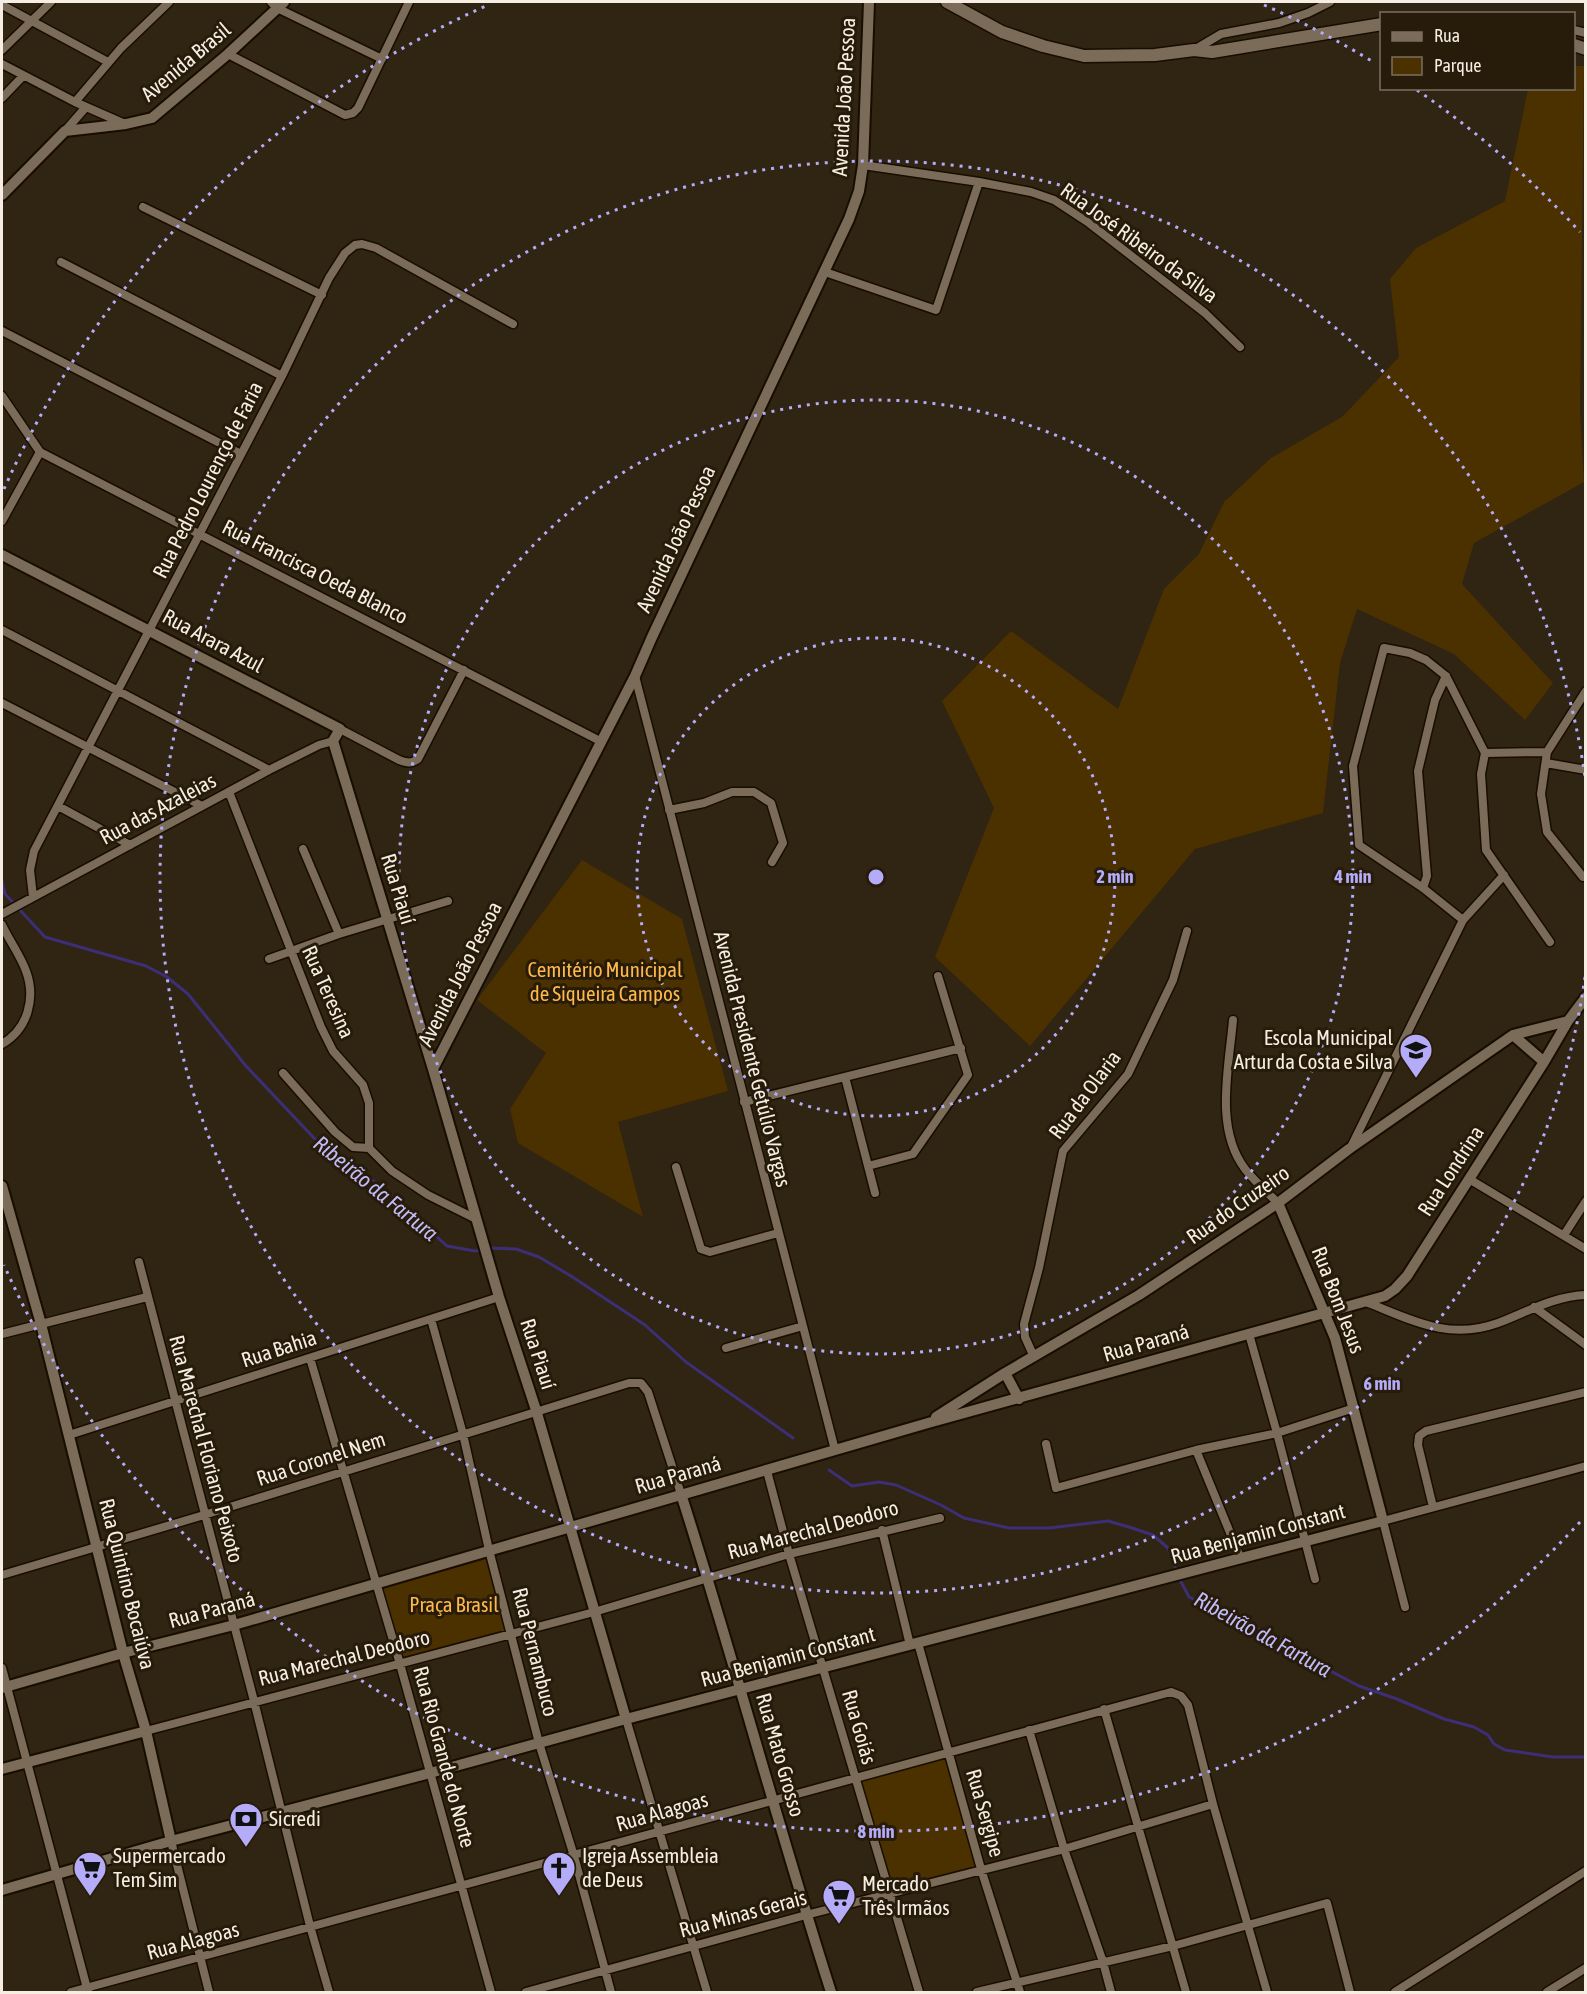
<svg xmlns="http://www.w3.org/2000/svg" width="1587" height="1994" viewBox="0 0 1587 1994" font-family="'Asap Condensed',sans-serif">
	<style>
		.green { fill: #4b3000 }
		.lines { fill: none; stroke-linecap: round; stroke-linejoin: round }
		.stream { stroke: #3d2f76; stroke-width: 3 }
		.minor-casing { stroke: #180d01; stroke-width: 11 }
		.tertiary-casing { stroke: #180d01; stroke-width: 14 }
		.secondary-casing { stroke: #180d01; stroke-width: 15 }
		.minor { stroke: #7a6c58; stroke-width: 8 }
		.tertiary { stroke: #7a6c58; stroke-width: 10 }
		.secondary { stroke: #7a6c58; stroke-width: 12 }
		.ring { fill: none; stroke: #b4acf9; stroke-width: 3; stroke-dasharray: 3 6 }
		.labels { text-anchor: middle; stroke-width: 6; stroke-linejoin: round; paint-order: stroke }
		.street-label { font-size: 21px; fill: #f6eee3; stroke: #271b0a }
		.park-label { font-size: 21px; fill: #feb94a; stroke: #271b0a }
		.poi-label { font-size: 21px; fill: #f6eee3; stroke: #271b0a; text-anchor: start }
		.water-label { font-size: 22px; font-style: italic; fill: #c1bbfa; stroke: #271b0a }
		.centre { fill: #b4acf9; stroke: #271b0a; stroke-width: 3 }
		.ring-label { font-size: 18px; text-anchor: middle; font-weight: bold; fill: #b4acf9; stroke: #271b0a; stroke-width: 6; stroke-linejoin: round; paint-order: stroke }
	</style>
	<rect width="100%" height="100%" fill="#302413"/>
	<path class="green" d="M1574 66H1584L1580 412 1584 482 1474 543 1462 584 1553 683 1525 720 1454 654 1357 609 1340 663 1323 813 1195 849 1030 1046 935 957 994 808 942 701 1011 631 1118 709 1164 589 1199 554 1224 502 1271 458 1342 417 1399 357 1390 279 1416 248 1505 201 1528 89 1574 88Z
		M582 860 682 919 728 1091 618 1122 643 1217 518 1143 510 1109 546 1053 477 1000Z
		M487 1553 510 1631 401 1661 379 1586Z
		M947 1755 977 1867 893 1890 859 1782Z"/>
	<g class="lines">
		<path class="stream" d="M2 881 5 894 45 937 146 966 167 977 188 994 246 1066 314 1138 343 1161 378 1184 447 1246 475 1251 483 1250
			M489 1248 516 1249 539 1257 571 1276 645 1325 686 1362 793 1438
			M829 1470 852 1486 879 1482 896 1485 941 1505 964 1518 1009 1528H1049L1108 1521 1129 1527 1153 1535 1168 1548 1177 1572
			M1179 1578 1189 1597 1282 1640 1304 1657 1359 1686 1397 1699 1444 1719 1474 1727 1488 1735 1494 1744 1505 1750 1553 1757H1586"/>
		<g class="minor-casing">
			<path id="minor" d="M271 2 277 8 382 59
				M2 5 108 62
				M1574 30 1586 33
				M2 50 51 2
				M1194 50 1221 34 1279 23 1308 13 1330 2
				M228 54 345 115 353 113 358 108 409 2
				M2 64 75 102 125 124
				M2 98 23 76
				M75 102 121 48 169 2
				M65 131 86 107
				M863 165 979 182 1031 192 1054 200 1089 223 1205 313 1240 347
				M143 207 322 295
				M61 262 282 376
				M825 272 936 310 979 182
				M2 331 241 454
				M2 396 40 452 600 741
				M2 521 40 452
				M2 630 269 770
				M635 676 835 1450
				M1586 691 1547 752 1541 794 1547 832 1583 877 1586 876
				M2 703 202 806
				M340 729 399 760C407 763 411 764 418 759L464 670
				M1485 753 1547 752
				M1546 763 1586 770
				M229 792 321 1027 333 1051 363 1085 369 1103V1148L392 1171 428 1195 476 1219
				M58 806 130 845
				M669 810 704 803 732 792H754L771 803 783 843 772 862
				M303 849 339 934
				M1423 888 1427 876 1418 771 1435 700 1446 676
				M33 897 30 870 34 851 282 376 329 278 345 253 355 245 362 244 376 248 513 324
				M2 914 269 770 319 745 333 741
				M1463 920 1423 888 1359 845 1353 766 1384 648 1410 653 1426 660 1446 676 1485 753 1481 774 1486 850 1550 942
				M2 925C9 940 20 955 26 971 36 998 28 1029 2 1044
				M269 959 339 934 448 901
				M1233 1020C1229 1067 1214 1128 1245 1169 1255 1182 1267 1192 1278 1203
				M283 1073 335 1132 353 1147 369 1148
				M845 1077 875 1193
				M744 1102 961 1048
				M1350 1149 1463 920 1504 875
				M868 1166 913 1154 968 1075 938 976
				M676 1167 701 1249 710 1252 778 1233
				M1469 1179 1586 1249
				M1564 1235 1586 1201
				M139 1262 254 1701 310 1926 329 1992
				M1366 1302C1412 1320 1448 1341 1498 1323 1527 1312 1554 1296 1586 1295
				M1534 1307 1586 1345
				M431 1319 463 1434 489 1550 539 1743 574 1856 611 1992
				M2 1334 147 1297
				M1249 1334 1277 1433 1315 1579
				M726 1348 803 1326
				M1034 1357 1025 1337 1024 1324 1039 1268 1063 1151 1128 1074 1173 980 1187 931
				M310 1358 400 1664 491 1992
				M69 1435 499 1297
				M1046 1444 1056 1488 1196 1450 1277 1433 1354 1408
				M1196 1450 1240 1557
				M767 1471 789 1554 919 1992
				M1433 1507 1418 1445 1419 1436 1426 1431 1586 1392
				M882 1530 910 1645
				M2 1575 204 1515 629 1383H641L648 1392 681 1494
				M1405 1607 1383 1521 1586 1466
				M918 1643 981 1869 1020 1992
				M2 1668 88 1992
				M1104 1709 1186 1992
				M626 1719 707 1992
				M1029 1730 1064 1849 1103 1962 1111 1992
				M146 1731 594 1612 789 1554 940 1518
				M171 1841 209 1992
				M71 1992 1171 1692 1181 1696 1188 1705 1213 1804 1267 1992
				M526 1992 806 1915 1064 1849 1213 1804
				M977 1992 1173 1946 1327 1903 1350 1992
				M1395 1992 1586 1871
				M1547 1992 1586 1968"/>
		</g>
		<g class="tertiary-casing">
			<path id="tertiary" d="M2 195 65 131 126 124 152 118 228 54 284 2
				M2 555 340 729 333 741 433 1069 499 1297 536 1410 626 1719
				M1513 1035 1544 1062
				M433 1069 635 676 652 637 849 219 859 191 863 165 869 2
				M2 1186 41 1324 123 1653 146 1731 171 1841
				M1005 1373 1019 1399
				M936 1417 1005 1373 1139 1295 1278 1203 1349 1149 1513 1035 1568 1021
				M681 1494C734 1659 778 1827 831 1992
				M2 1688 123 1653 234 1625 928 1423 1385 1296 1395 1289 1407 1276 1544 1062 1568 1021 1586 997
				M2 1769 146 1731
				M2 1890 171 1841 430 1773 626 1719 1383 1521 1335 1338 1278 1203"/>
		</g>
		<g class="secondary-casing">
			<path id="secondary" d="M947 2 1002 32 1043 46 1084 56 1155 55 1194 50 1212 52 1382 24
				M1574 45 1586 49"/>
		</g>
		<use href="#minor" class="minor"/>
		<use href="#tertiary" class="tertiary"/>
		<use href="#secondary" class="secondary"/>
	</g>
	<g class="ring">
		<circle cx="876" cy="877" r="239"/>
		<circle cx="876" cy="877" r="477"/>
		<path d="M1585 977A716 716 0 1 1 1585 777"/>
		<path d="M1580 1522A955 955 0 0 1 4 1265M4 489A955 955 0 0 1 488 5M1264 5A955 955 0 0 1 1375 63M1417 90A955 955 0 0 1 1580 232"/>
	</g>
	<defs>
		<g id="school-pin" transform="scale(1.725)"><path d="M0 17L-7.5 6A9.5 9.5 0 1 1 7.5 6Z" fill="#b4acf9" stroke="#271b0a"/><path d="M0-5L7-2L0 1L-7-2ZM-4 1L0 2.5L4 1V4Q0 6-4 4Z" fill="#111"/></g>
		<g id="bank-pin" transform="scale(1.725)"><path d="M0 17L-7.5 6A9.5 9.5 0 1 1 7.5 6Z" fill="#b4acf9" stroke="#271b0a"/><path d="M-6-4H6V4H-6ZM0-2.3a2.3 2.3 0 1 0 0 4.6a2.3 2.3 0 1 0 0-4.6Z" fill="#111"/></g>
		<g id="supermarket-pin" transform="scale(1.725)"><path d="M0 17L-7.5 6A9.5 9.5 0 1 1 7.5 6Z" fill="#b4acf9" stroke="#271b0a"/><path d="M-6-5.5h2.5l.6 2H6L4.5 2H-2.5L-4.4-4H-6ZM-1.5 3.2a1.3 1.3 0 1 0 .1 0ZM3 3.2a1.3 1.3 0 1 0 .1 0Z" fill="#111"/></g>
		<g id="church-pin" transform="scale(1.725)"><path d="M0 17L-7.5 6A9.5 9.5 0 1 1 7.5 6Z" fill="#b4acf9" stroke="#271b0a"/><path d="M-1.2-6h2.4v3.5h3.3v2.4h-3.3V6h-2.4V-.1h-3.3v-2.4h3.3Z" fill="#111"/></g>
	</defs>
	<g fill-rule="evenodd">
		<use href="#school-pin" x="1416" y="1050"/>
		<use href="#bank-pin" x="246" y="1819"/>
		<use href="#supermarket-pin" x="90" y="1868"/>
		<use href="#church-pin" x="559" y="1868"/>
		<use href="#supermarket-pin" x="839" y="1896"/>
	</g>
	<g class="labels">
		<g class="street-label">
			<text transform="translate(186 62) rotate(-40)" y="7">Avenida Brasil</text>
			<text transform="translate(844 97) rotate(-87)" y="7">Avenida João Pessoa</text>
			<text transform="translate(1139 243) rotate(36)" y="7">Rua José Ribeiro da Silva</text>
			<text transform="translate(208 480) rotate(-63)" y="7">Rua Pedro Lourenço de Faria</text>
			<text transform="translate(676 539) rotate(-65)" y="7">Avenida João Pessoa</text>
			<text transform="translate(315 572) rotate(27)" y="7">Rua Francisca Oeda Blanco</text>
			<text transform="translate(213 641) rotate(28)" y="7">Rua Arara Azul</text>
			<text transform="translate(158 809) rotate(-28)" y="7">Rua das Azaleias</text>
			<text transform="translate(398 889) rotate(73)" y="7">Rua Piauí</text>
			<text transform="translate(460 974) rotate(-63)" y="7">Avenida João Pessoa</text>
			<text transform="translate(328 992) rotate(66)" y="7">Rua Teresina</text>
			<text transform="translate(752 1059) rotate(76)" y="7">Avenida Presidente Getúlio Vargas</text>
			<text transform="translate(1085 1095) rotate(-53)" y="7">Rua da Olaria</text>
			<text transform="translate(1451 1171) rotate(-57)" y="7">Rua Londrina</text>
			<text transform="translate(1238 1205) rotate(-35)" y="7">Rua do Cruzeiro</text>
			<text transform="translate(1338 1300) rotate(69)" y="7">Rua Bom Jesus</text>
			<text transform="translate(1146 1343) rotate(-16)" y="7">Rua Paraná</text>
			<text transform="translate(279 1349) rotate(-18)" y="7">Rua Bahia</text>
			<text transform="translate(538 1354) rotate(72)" y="7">Rua Piauí</text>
			<text transform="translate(206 1449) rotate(75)" y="7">Rua Marechal Floriano Peixoto</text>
			<text transform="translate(321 1459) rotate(-18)" y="7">Rua Coronel Nem</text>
			<text transform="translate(678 1475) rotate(-16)" y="7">Rua Paraná</text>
			<text transform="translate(813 1530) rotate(-15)" y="7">Rua Marechal Deodoro</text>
			<text transform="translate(1258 1534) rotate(-15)" y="7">Rua Benjamin Constant</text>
			<text transform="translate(127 1584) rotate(76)" y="7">Rua Quintino Bocaiúva</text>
			<text transform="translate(212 1610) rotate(-15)" y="7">Rua Paraná</text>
			<text transform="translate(535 1652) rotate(76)" y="7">Rua Pernambuco</text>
			<text transform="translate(788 1657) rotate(-15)" y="7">Rua Benjamin Constant</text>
			<text transform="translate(344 1658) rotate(-14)" y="7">Rua Marechal Deodoro</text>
			<text transform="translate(859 1727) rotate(74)" y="7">Rua Goiás</text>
			<text transform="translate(780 1755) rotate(74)" y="7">Rua Mato Grosso</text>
			<text transform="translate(444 1757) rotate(75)" y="7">Rua Rio Grande do Norte</text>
			<text transform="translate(662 1812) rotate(-16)" y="7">Rua Alagoas</text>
			<text transform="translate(985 1813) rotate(74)" y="7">Rua Sergipe</text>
			<text transform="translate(743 1914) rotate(-15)" y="7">Rua Minas Gerais</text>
			<text transform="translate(193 1941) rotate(-15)" y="7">Rua Alagoas</text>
		</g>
		<g class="park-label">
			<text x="605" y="977">Cemitério Municipal<tspan x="605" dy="24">de Siqueira Campos</tspan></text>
			<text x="454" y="1612">Praça Brasil</text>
		</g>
		<g class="poi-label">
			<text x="1393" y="1045" text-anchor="end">Escola Municipal<tspan x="1393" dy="24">Artur da Costa e Silva</tspan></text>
			<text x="269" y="1826">Sicredi</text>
			<text x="113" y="1863">Supermercado<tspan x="113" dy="24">Tem Sim</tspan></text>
			<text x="582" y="1863">Igreja Assembleia<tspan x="582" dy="24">de Deus</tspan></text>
			<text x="862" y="1891">Mercado<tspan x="862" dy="24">Três Irmãos</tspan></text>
		</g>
		<g class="water-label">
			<text transform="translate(376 1188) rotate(39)" y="8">Ribeirão da Fartura</text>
			<text transform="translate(1263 1634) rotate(29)" y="8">Ribeirão da Fartura</text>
		</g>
	</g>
	<circle cx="876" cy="877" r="9" class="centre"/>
	<g class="ring-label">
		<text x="1115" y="883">2 min</text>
		<text x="1353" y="883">4 min</text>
		<text x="1382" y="1390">6 min</text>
		<text x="876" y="1838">8 min</text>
	</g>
	<rect width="1587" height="1994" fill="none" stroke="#f6eee3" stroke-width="6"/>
	<rect x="1380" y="12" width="195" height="78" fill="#271b0a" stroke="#7a6f61" stroke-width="1.5"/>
	<rect x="1392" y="32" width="30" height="9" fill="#7a6c58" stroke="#7a6f61" stroke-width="1.5"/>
	<text x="1434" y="42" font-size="18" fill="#f6eee3">Rua</text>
	<rect x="1392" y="57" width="30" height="18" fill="#4b3000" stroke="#7a6f61" stroke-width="1.5"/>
	<text x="1434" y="72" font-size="18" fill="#f6eee3">Parque</text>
</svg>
